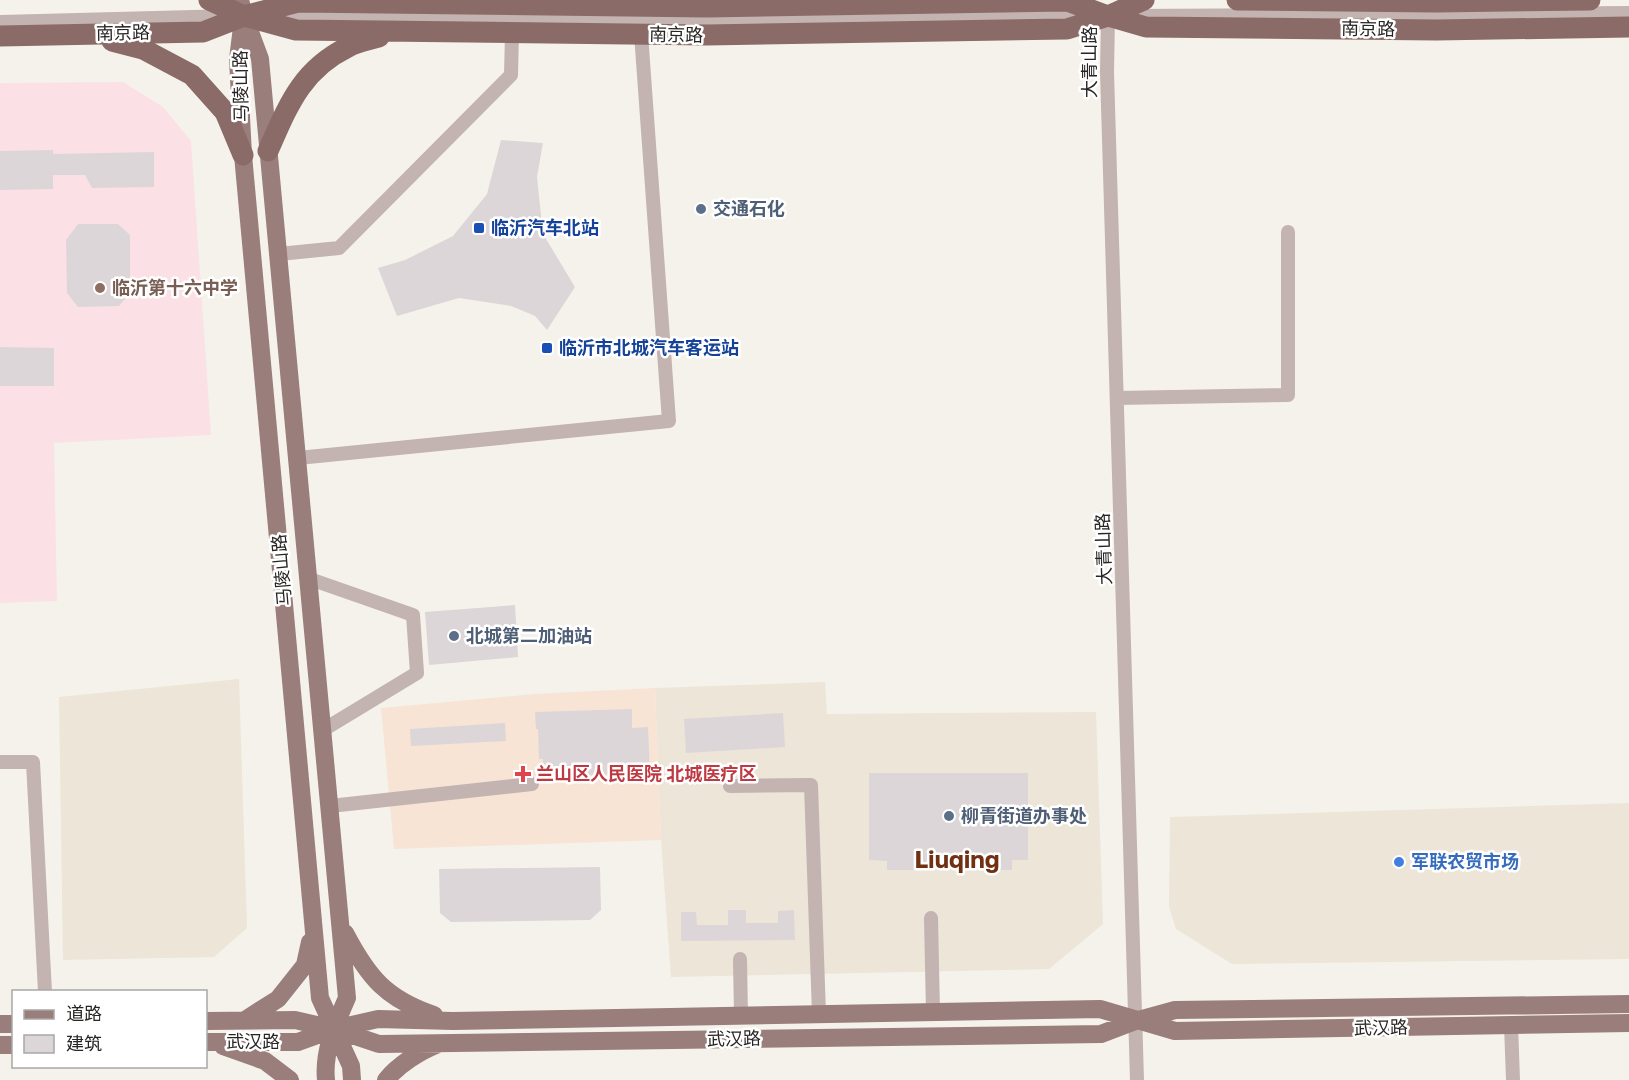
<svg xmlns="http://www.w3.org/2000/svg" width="1629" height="1080" viewBox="0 0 1629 1080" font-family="'Golos Text','Noto Sans SC',sans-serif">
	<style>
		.built { fill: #ece5d8 }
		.education { fill: #fbe0e5 }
		.medical { fill: #f8e4d4 }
		.building { fill: #ddd6d8 }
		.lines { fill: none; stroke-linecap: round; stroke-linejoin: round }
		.minor { stroke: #c3b3b1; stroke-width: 14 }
		.major { stroke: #9a7e7b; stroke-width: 18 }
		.highway { stroke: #8b6b67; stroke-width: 21 }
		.service-dot { fill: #5c6f8a; stroke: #fff; stroke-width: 2 }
		.transit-dot { fill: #1a4fb4; stroke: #fff; stroke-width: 2 }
		.education-dot { fill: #8d6e63; stroke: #fff; stroke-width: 2 }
		.health-dot { fill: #e0444e; stroke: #fff; stroke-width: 2 }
		.shop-dot { fill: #3f7fe0; stroke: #fff; stroke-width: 2 }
		.labels { text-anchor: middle; stroke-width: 5; stroke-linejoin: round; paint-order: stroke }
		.street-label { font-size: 18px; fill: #262523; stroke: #fff }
		.service-label { font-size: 18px; font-weight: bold; fill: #4e5e75; stroke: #fff; text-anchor: start }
		.transit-label { font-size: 18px; font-weight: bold; fill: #164399; stroke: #fff; text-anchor: start }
		.education-label { font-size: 18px; font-weight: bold; fill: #785e54; stroke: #fff; text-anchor: start }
		.health-label { font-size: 18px; font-weight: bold; fill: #be3a42; stroke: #fff; text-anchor: start }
		.shop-label { font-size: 18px; font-weight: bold; fill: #366cbe; stroke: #fff; text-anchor: start }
		.district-label { font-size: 24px; font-weight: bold; fill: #703012; stroke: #fff }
	</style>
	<rect width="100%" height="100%" fill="#f5f2ec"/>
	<path class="built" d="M239 679 247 928 214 957 63 960 59 697Z
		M825 682 827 714 1096 712 1103 924 1049 969 671 977 661 840 655 688Z
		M1629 803V959L1232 964 1176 929 1169 907 1170 817Z"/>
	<path class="education" d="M123 82 163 107 191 141 211 435 54 443 57 601 0 603V83Z"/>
	<path class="medical" d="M655 688 661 840 394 849 381 708 534 694Z"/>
	<path class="building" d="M501 140 543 143 537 177 543 234 575 287 547 330 535 316 511 306 459 298 397 316 378 268 405 260 453 236 487 194Z
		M53 150V154L154 152V187L92 188 85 175H53V189L0 190V151Z
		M78 224H118L130 235V293L119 306 78 307 67 293 66 240Z
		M0 347 54 348V386H0Z
		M515 605 518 657 429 665 425 612Z
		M632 709V728L648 727 650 773 544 777 543 759H539L538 729H536L535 712Z
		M783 713 785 747 686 753 684 719Z
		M505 723 506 741 411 746 410 729Z
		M869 773H1028V860H1012V870H887V861L869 860Z
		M600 867 601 910 590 920 451 922 440 913 439 869Z
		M728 910H746V923H778V911L794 910 795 940 681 941V912H696L697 925H728Z"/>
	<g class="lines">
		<path class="minor" d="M269 16 720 19 1090 16
			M1108 16 1107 72 1137 1080
			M1127 16 1629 13
			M0 22 232 16
			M279 254 339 248 511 75 512 33
			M1117 398 1288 395V232
			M298 458 669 421 641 34
			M310 579 413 615 417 673 323 730
			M0 762H33L45 992
			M730 786 811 785 819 1014
			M330 806 532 784
			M931 918 933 1012
			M740 959 741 1016
			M1511 1025 1513 1080"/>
		<path class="major" d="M240 0 244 16 260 59 347 998C336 1023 323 1051 326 1080
			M243 19 238 59 243 155 320 998 351 1066 352 1080
			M345 933C368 977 386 999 434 1015
			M245 1020 278 999 305 965 310 942
			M206 1021 295 1020 334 1029 379 1044 1101 1034 1135 1021 1175 1010 1629 1004
			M0 1024H14
			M206 1042H298L334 1029 378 1019 453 1021 1100 1009 1175 1031 1629 1023
			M0 1045H14
			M223 1046 265 1061 290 1080
			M386 1080C398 1065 420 1051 438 1044"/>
		<path class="highway" d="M209 0 244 16 296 30 707 35 1067 29 1108 16 1144 0
			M1237 0 1436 2 1590 0
			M0 36 203 32 244 16 298 2 707 7 1067 1 1108 16 1146 27 1436 30 1629 27
			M112 41 143 49 192 75 225 112 243 155
			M268 151C288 106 301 70 348 47 357 42 369 40 379 37"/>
	</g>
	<g class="service-dot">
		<circle cx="701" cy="209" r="6"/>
		<circle cx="454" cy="636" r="6"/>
		<circle cx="949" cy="816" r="6"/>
	</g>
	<g class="transit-dot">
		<rect x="473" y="222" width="12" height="12" rx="3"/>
		<rect x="541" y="342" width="12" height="12" rx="3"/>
	</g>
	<circle class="education-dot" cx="100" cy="288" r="6"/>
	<path class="health-dot" d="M520 765h6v6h6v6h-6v6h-6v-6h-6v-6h6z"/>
	<circle class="shop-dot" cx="1399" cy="862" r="6"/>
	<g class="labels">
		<g class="street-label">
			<text transform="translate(1368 29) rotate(1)" y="6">南京路</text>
			<text transform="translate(123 33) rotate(-1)" y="6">南京路</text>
			<text transform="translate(676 35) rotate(1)" y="6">南京路</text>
			<text transform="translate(1090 62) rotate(-90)" y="6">大青山路</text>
			<text transform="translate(241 86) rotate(-91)" y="6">马陵山路</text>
			<text transform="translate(1104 549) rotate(-92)" y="6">大青山路</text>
			<text transform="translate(282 570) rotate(-95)" y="6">马陵山路</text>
			<text transform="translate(1381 1028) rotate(-1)" y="6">武汉路</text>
			<text transform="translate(734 1039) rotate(-1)" y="6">武汉路</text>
			<text x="253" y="1048">武汉路</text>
		</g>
		<g class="service-label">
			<text x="713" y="215">交通石化</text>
			<text x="466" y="642">北城第二加油站</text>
			<text x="961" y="822">柳青街道办事处</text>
		</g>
		<g class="transit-label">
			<text x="491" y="234">临沂汽车北站</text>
			<text x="559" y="354">临沂市北城汽车客运站</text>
		</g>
		<g class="education-label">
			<text x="112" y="294">临沂第十六中学</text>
		</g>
		<g class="health-label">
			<text x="536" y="780">兰山区人民医院 北城医疗区</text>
		</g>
		<g class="shop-label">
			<text x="1411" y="868">军联农贸市场</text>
		</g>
		<g class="district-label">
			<text x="957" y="868">Liuqing</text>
		</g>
	</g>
	<rect x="12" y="990" width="195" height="78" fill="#ffffff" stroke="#a8a8a7" stroke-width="1.5"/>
	<rect x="24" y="1010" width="30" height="9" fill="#9a7e7b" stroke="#a8a8a7" stroke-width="1.5"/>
	<text x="66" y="1020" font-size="18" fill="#262523">道路</text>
	<rect x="24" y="1035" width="30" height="18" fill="#ddd6d8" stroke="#a8a8a7" stroke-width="1.5"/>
	<text x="66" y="1050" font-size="18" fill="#262523">建筑</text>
</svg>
